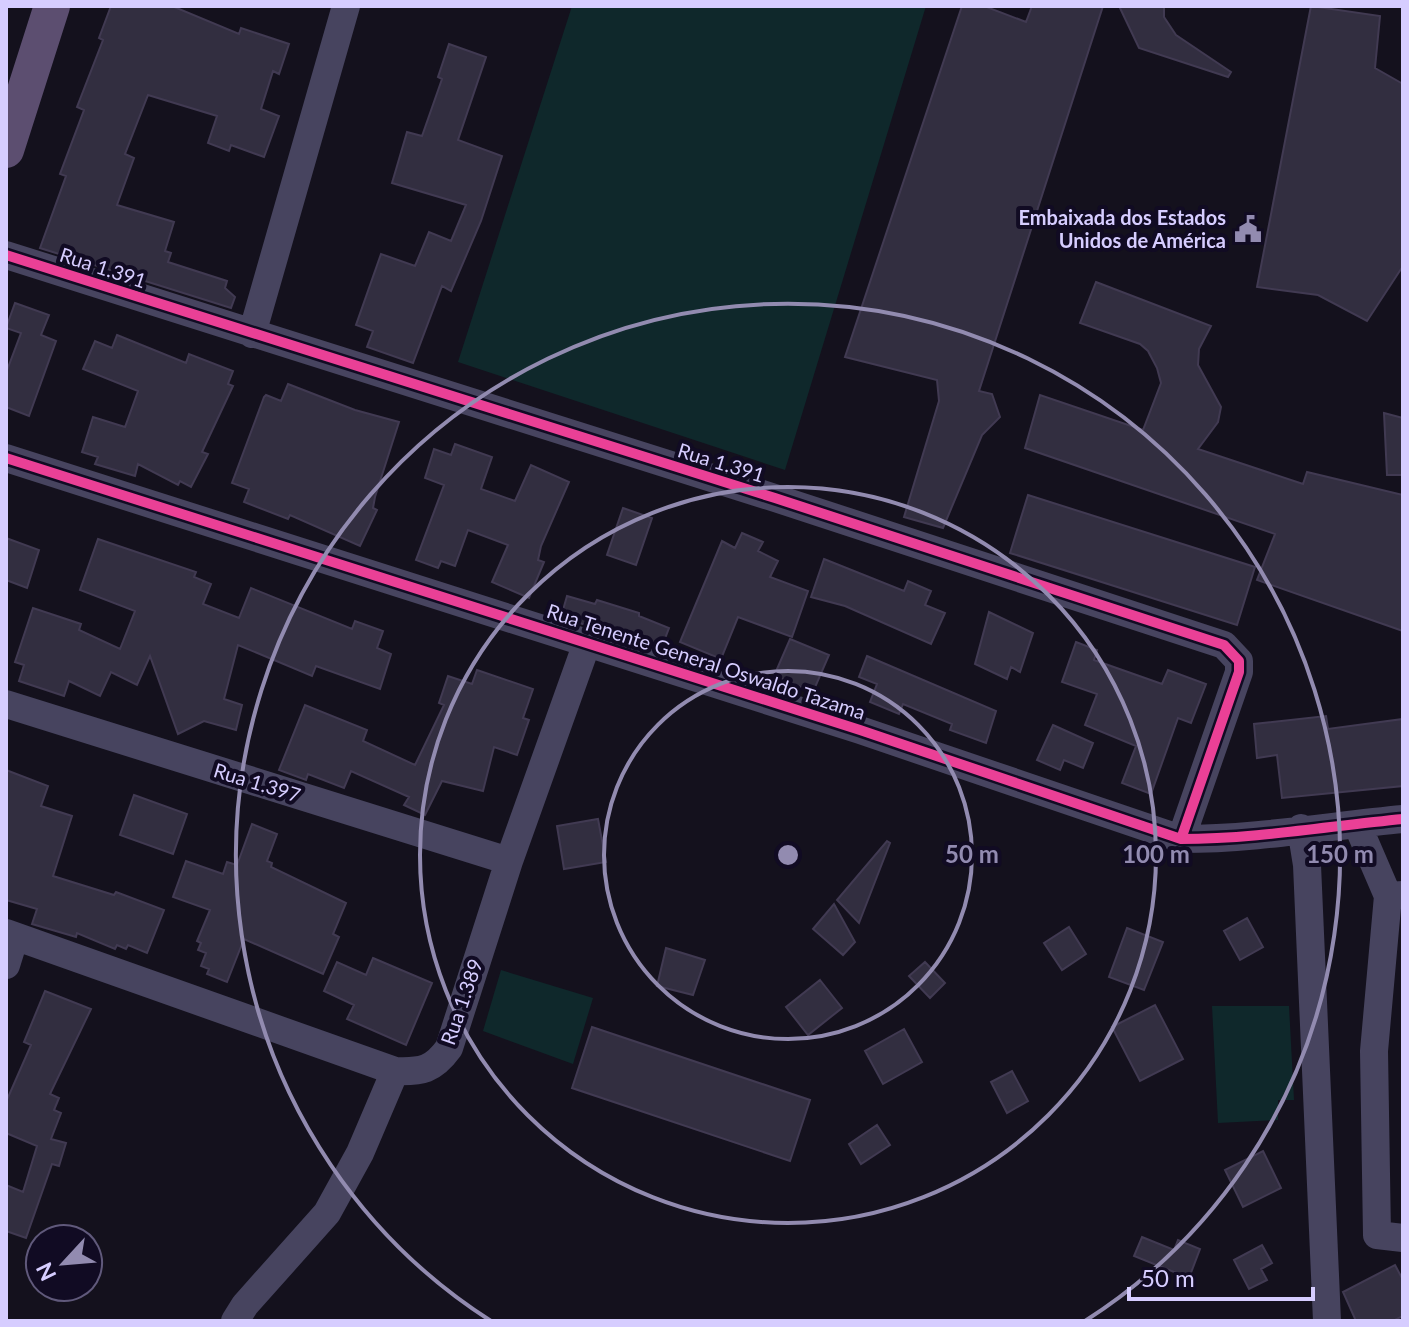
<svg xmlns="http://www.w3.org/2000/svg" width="1409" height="1327" viewBox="0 0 1409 1327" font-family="Lato,sans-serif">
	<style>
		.green { fill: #0f282b }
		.building { fill: #322e40; stroke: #413a52; stroke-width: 2 }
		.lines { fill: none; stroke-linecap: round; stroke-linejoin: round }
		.minor { stroke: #47445f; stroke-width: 28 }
		.major { stroke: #5c4e70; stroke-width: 36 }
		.cycleway-casing { stroke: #110b23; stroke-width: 15 }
		.cycleway { stroke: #ea4096; stroke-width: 10 }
		.ring { fill: none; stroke: #928bb0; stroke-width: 4 }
		.labels { text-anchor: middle; stroke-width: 8; stroke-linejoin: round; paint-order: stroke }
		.poi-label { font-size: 20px; font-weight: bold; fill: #d6cdff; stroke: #110b23; text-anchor: end }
		.street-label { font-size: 20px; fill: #d6cdff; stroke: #110b23 }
		.centre { fill: #928bb0; stroke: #110b23; stroke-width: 4 }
		.ring-label { font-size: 24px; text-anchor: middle; font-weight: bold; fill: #928bb0; stroke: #110b23; stroke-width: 8; stroke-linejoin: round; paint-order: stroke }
	</style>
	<rect width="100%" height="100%" fill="#14111d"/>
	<path class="green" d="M572 6H926L785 470 458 362Z
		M501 970 593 998 573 1064 483 1031Z
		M1212 1006H1289L1294 1100H1278V1120L1218 1123Z"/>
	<path class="building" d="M111 6H172L239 34 241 28 289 44 279 74 273 71 261 109 279 116 264 157 231 145 229 151 208 143 217 116 148 95 125 154 134 158 117 205 174 222 165 251 171 253 168 262 227 281 225 288 235 297 231 308 40 248 66 176 60 174 84 110 77 107 103 40 99 38Z
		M962 6H984L1026 22 1032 6H1103L979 391 992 394 1000 417 982 435 943 528 904 517 939 401 937 380 845 357Z
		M1119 6H1164V17L1176 35 1231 72 1228 77 1139 48Z
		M1311 6 1380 16 1375 68 1403 84V266L1367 321 1318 295 1257 287Z
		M449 44 486 57 458 140 502 156 481 221 451 291 442 286 413 363 367 347 373 331 356 325 381 254 415 266 429 232 451 241 466 205 392 183 407 132 422 136 442 79 438 77Z
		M1096 282 1211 326 1199 349 1198 365 1221 407 1218 422 1198 449 1303 484 1307 472 1403 495V631L1257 580 1275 534 1025 448 1040 395 1143 430 1161 383 1157 368 1148 351 1140 344 1080 323Z
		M15 303 49 315 41 335 56 341 29 416 6 407V373L21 333 6 328Z
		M117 335 186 363 189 354 233 371 228 384 233 386 202 452 208 454 191 487 180 481 178 485 138 464 135 476 95 464 98 457 82 452 93 417 125 427 138 391 83 369 95 341 112 348Z
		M288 384 355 410 399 422 375 497 373 508 377 510 360 546 290 515 288 519 244 502 249 489 232 483 264 397 266 395 281 401Z
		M1384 413 1403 418V475H1387Z
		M455 444 492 457 481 489 515 501 531 465 569 482 541 546 538 560 544 562 529 598 492 582 508 545 468 530 455 566 441 561 438 568 416 560 444 485 425 478 434 449 451 455Z
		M1028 495 1255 567 1237 625 1010 553Z
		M623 508 652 518 636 565 607 555Z
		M742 533 763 542 758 551 778 561 770 577 808 591 792 637 738 617 721 659 680 642 722 541 735 548Z
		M6 538 39 550 27 588 6 580Z
		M98 539 196 572 194 577 211 584 203 604 239 618 251 588 352 629 355 621 383 631 377 648 391 654 380 689 316 666 312 676 238 645 224 699 242 705 236 730 204 721 178 734 150 656 137 685 111 672 100 696 69 681 64 696 19 681 24 665 15 662 33 608 81 624 79 630 120 649 135 611 80 590Z
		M824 559 904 591 908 581 931 591 925 605 945 613 931 644 845 606 811 597Z
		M567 596 595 604 597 600 639 613V616L669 628 661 649 561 617Z
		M989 612 1033 633 1020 672 1011 667 1007 679 975 664Z
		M790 639 829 655 813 692 774 676Z
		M1076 642 1097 650 1094 660 1162 684 1168 670 1206 684 1191 723 1178 718 1151 794 1122 783 1136 746 1085 725 1097 694 1062 682Z
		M867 656 996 711 986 743 950 730 952 724 903 704 899 714 870 702 877 684 859 677Z
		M477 670 533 689 523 718 529 720 517 755 494 747 483 791 442 781 425 815 404 805 409 797 351 771 344 788 308 774 306 780 279 770 305 705 367 730 363 741 415 765 444 705 439 703 448 676 472 684Z
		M1326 716 1328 729 1403 719V786L1282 798 1277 755 1257 758 1254 724Z
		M1053 725 1093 743 1083 768 1064 760 1060 770 1037 760Z
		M6 770 48 786 41 806 72 816 53 876 114 895 116 892 164 910 147 953 128 945 126 949 117 945 115 949 77 933 76 937 32 924 37 909 6 900Z
		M134 795 187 814 173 854 120 835Z
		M598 819 606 862 564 869 557 826Z
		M252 824 277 834 267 861 272 863 271 867 346 903 333 934 339 937 323 974 244 939 227 982 207 974 209 969 201 966 206 953 198 950 201 943 197 941 210 910 173 897 186 861 223 874 227 862 237 865Z
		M887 841 890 843 859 923 837 900Z
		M834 904 855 942 843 955 813 929Z
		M1247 918 1263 947 1240 960 1224 931Z
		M1069 927 1086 954 1062 970 1044 943Z
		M1127 928 1163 942 1144 990 1109 977Z
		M666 948 705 960 693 995 657 986Z
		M373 958 432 983 406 1045 347 1019 354 1005 324 991 337 962 366 975Z
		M925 962 945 983 930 998 909 976Z
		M820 980 842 1008 808 1035 786 1007Z
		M45 991 91 1009 50 1094 59 1098 54 1110 61 1113 51 1139 66 1143 59 1166 52 1164 26 1238 6 1231V1185L23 1192 37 1146 6 1133V1102L31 1045 24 1042Z
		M1155 1005 1183 1059 1140 1081 1112 1027Z
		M592 1027 810 1100 790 1161 572 1088Z
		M904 1029 922 1062 883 1084 865 1051Z
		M1012 1071 1028 1101 1007 1113 991 1082Z
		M877 1125 890 1145 861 1164 849 1144Z
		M1263 1151 1281 1188 1243 1207 1225 1170Z
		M1142 1237 1174 1250 1178 1240 1200 1249 1189 1278 1134 1256Z
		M1262 1245 1272 1263 1261 1269 1267 1280 1249 1289 1234 1260Z
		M1395 1265 1403 1280V1316L1393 1321H1356L1343 1292Z"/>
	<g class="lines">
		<path class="minor" d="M6 255 775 498 1224 645 1239 661V672L1181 839
			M252 334 346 6
			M6 458 860 730 1181 839C1255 839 1329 826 1403 819
			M6 704 509 861
			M1357 824 1388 896 1403 895
			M1301 828 1307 865 1327 1321
			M1388 896 1374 1051 1377 1235 1403 1238
			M6 933 395 1071C422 1072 433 1070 449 1048L509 861 587 643
			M6 965 15 936
			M235 1321 245 1305 327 1213 360 1153 395 1071"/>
		<path class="major" d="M6 150 52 6"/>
		<g class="cycleway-casing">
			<path id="cycleway" d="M6 255 775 498 1224 645 1239 661V672L1181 839
				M6 458 860 730 1181 839C1255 839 1329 826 1403 819"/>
		</g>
		<use href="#cycleway" class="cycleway"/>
	</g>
	<g class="ring">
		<circle cx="788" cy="855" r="184"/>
		<circle cx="788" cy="855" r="368"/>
		<path d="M491 1321A552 552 0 1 1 1085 1321"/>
	</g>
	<defs>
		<g id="civic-bare" transform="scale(2.16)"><path d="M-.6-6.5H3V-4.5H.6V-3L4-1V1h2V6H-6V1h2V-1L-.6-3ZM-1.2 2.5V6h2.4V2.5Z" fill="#928bb0" stroke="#110b23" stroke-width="2.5" paint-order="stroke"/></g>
	</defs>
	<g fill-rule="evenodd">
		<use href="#civic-bare" x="1248" y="229"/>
	</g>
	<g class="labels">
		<g class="poi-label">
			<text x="1226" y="225">Embaixada dos Estados<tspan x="1226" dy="23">Unidos de América</tspan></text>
		</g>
		<g class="street-label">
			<text transform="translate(103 268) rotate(18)" y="7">Rua 1.391</text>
			<text transform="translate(721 463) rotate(17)" y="7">Rua 1.391</text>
			<text transform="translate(706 662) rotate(18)" y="7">Rua Tenente General Oswaldo Tazama</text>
			<text transform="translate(257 783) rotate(17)" y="7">Rua 1.397</text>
			<text transform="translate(462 1002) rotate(-71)" y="7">Rua 1.389</text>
		</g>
	</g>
	<circle cx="788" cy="855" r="12" class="centre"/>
	<g class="ring-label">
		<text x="972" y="863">50 m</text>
		<text x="1156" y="863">100 m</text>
		<text x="1340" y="863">150 m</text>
	</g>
	<rect width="1409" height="1327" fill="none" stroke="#d6cdff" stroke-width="16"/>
	<g transform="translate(64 1263) rotate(244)"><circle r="38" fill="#110b23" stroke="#60597b" stroke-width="2"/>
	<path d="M0-6L14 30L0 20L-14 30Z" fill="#928bb0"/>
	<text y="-12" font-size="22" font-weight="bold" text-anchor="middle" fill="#d6cdff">N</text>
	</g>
	<path d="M1129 1287v12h184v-12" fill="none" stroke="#d6cdff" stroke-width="4"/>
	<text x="1141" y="1287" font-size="24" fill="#d6cdff" stroke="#110b23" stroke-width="6" paint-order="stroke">50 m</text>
</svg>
